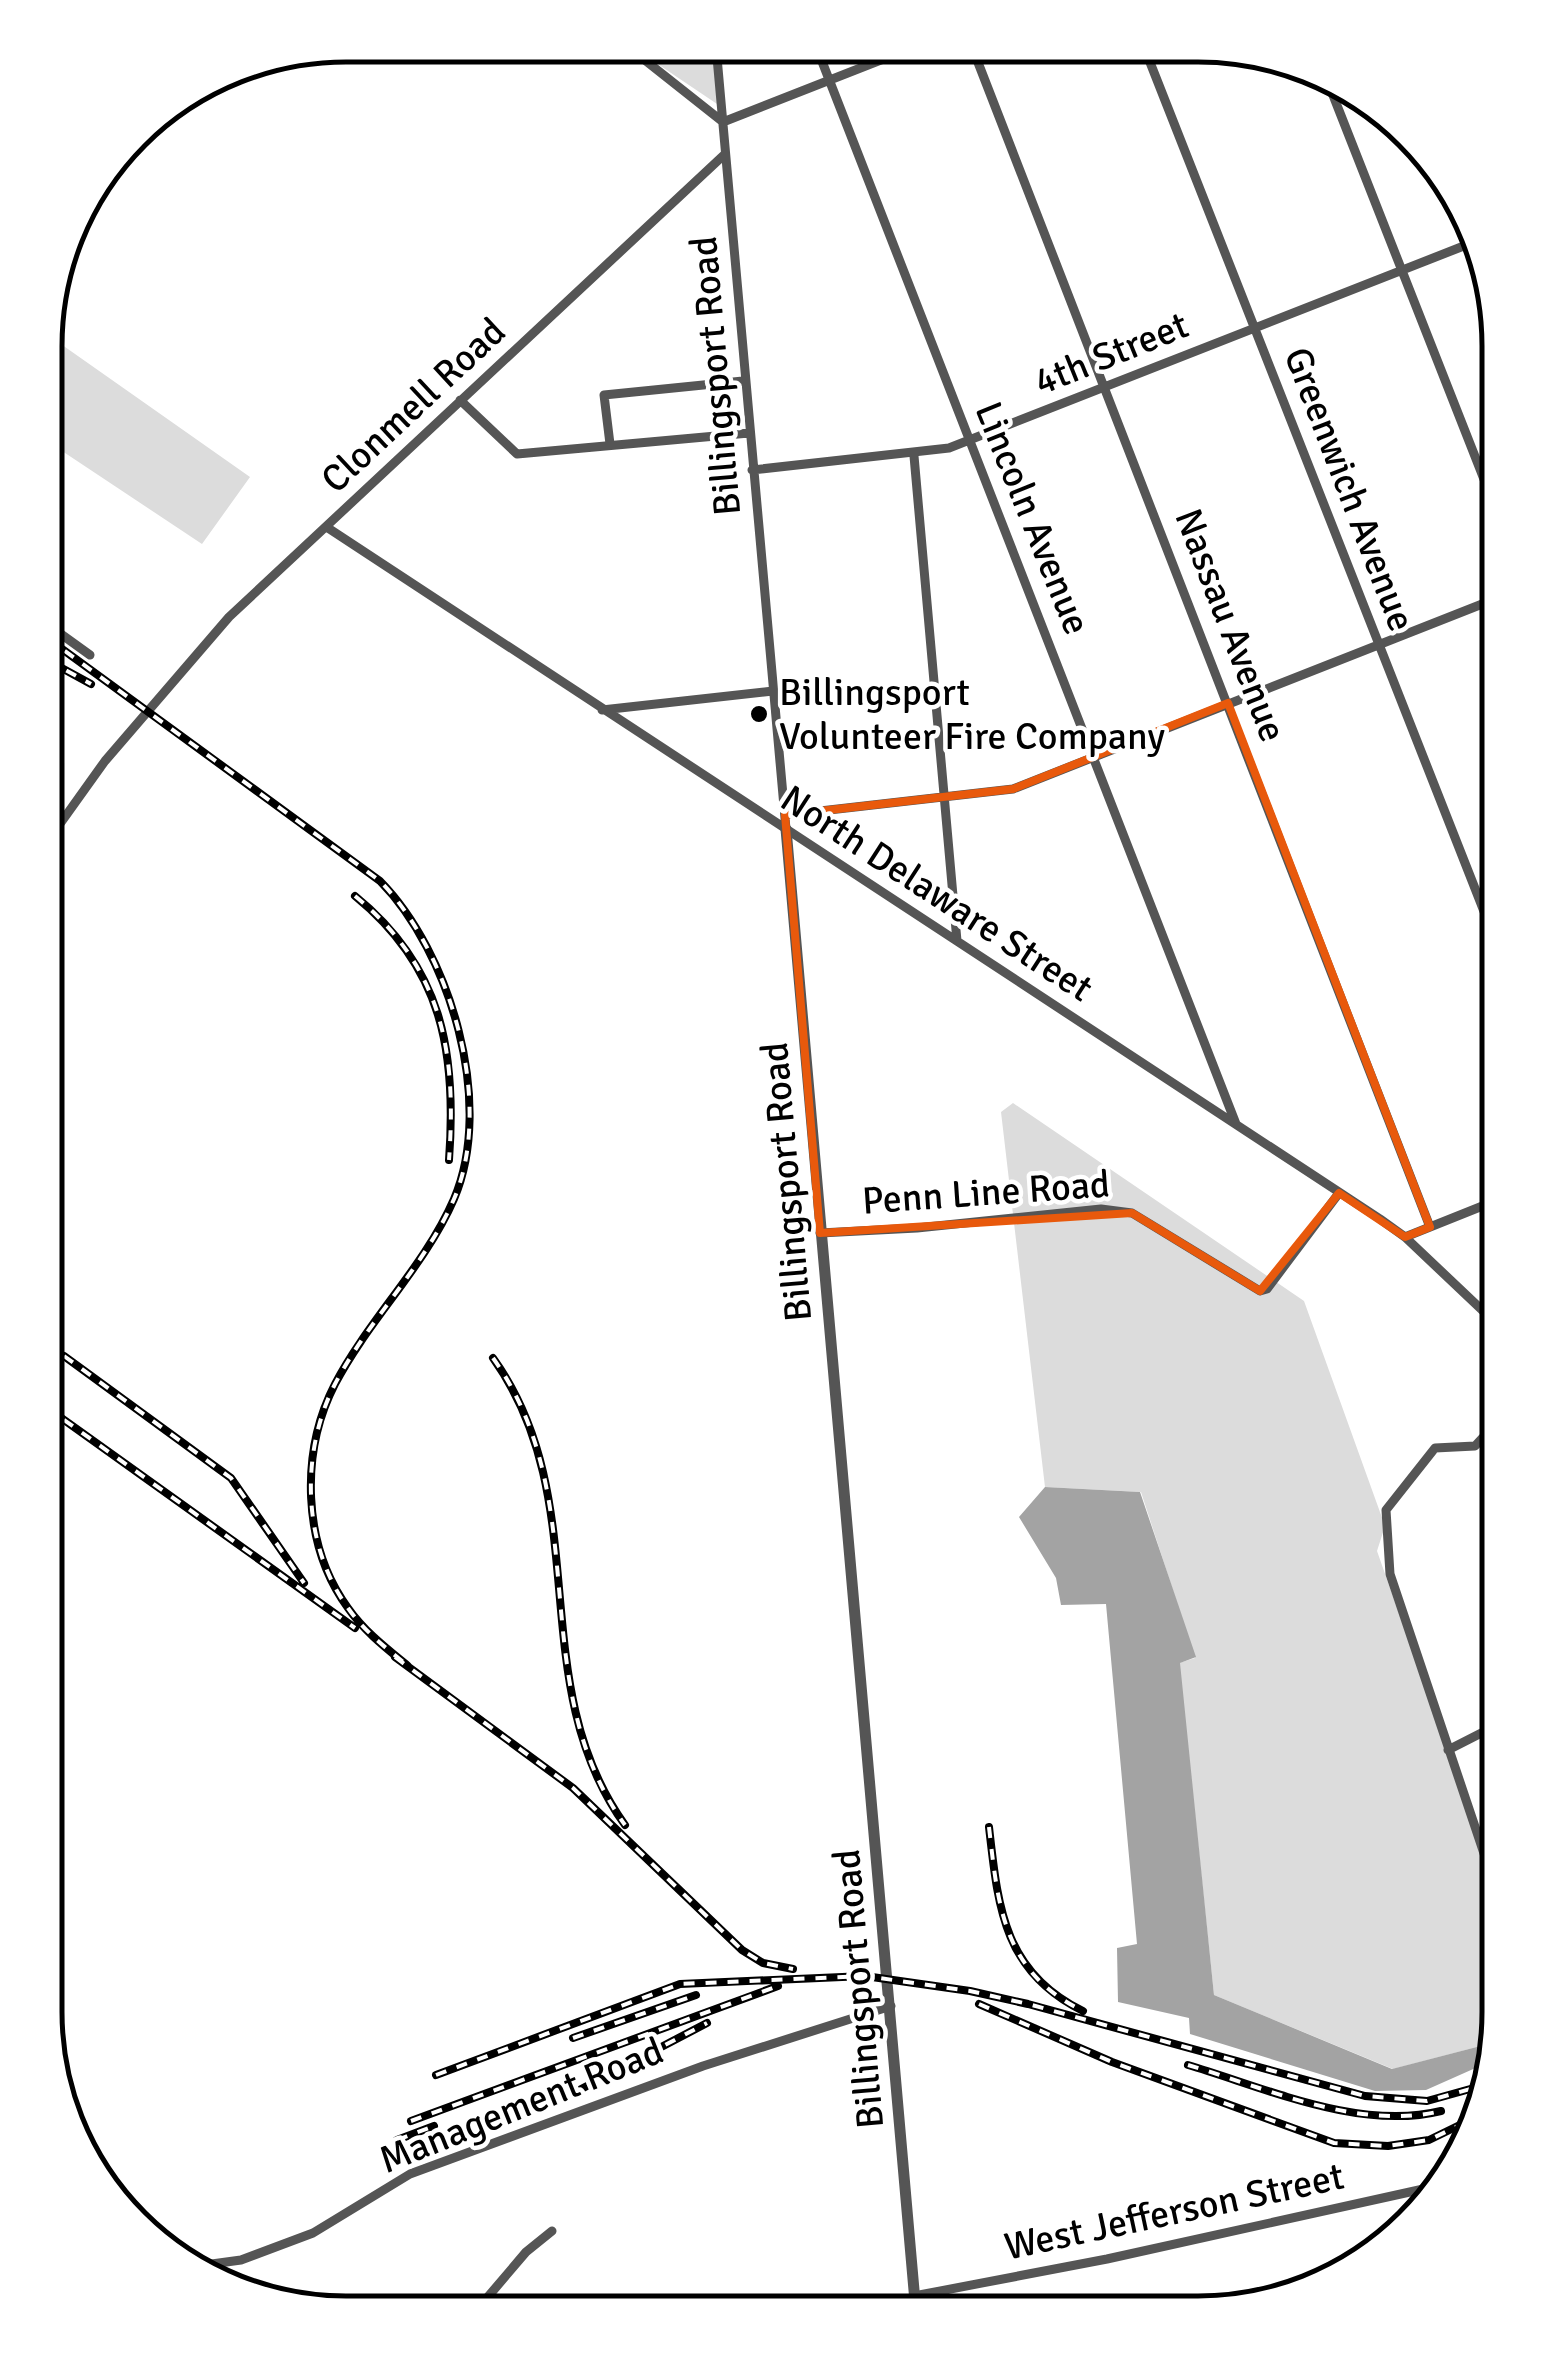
<svg xmlns="http://www.w3.org/2000/svg" width="1545" height="2359" viewBox="0 0 1545 2359" font-family="Signika,sans-serif">
	<style>
		.green { fill: #dcdcdc }
		.water { fill: #a3a3a3 }
		.lines { fill: none; stroke-linecap: round; stroke-linejoin: round }
		.minor { stroke: #555; stroke-width: 9 }
		.tertiary { stroke: #555; stroke-width: 11 }
		.rail-casing { stroke: #000; stroke-width: 8 }
		.rail { stroke: #fff; stroke-width: 4; stroke-dasharray: 11; stroke-linecap: butt }
		.marked { fill: none; stroke: #e8590c; stroke-width: 8; stroke-linejoin: round }
		.poi-dot { fill: #000; stroke: #fff; stroke-width: 4 }
		.labels { text-anchor: middle; stroke-width: 9; stroke-linejoin: round; paint-order: stroke }
		.street-label { font-size: 38px; fill: #000; stroke: #fff }
		.poi-label { font-size: 38px; fill: #000; stroke: #fff; text-anchor: start }
		.rim { fill: none; stroke: #000; stroke-width: 5 }
	</style>
	<rect width="100%" height="100%" fill="#fff"/>
	<path class="green" d="M631 46H714L720 106 634 48Z
		M48 335 250 477 202 544 47 441Z
		M1013 1103 1304 1301 1385 1526 1377 1551 1499 1899 1496 2042 1393 2069 1214 1995 1179 1663 1195 1658 1141 1492 1045 1487 1001 1112Z"/>
	<path class="water" d="M1045 1487 1140 1492 1196 1657 1180 1663 1214 1995 1392 2069 1496 2042 1489 2062 1426 2090 1375 2091 1190 2034 1189 2018 1118 2002 1117 1948 1137 1944 1106 1604 1061 1605 1056 1578 1019 1517Z"/>
	<g class="lines">
		<path class="minor" d="M627 46 723 122 914 47
			M716 46 786 829
			M816 46 1236 1124
			M972 47 1430 1227
			M1144 47 1500 952
			M1329 85 1500 520
			M460 400 517 454 749 433
			M610 444 604 395 743 381
			M914 456 957 941
			M752 470 949 448 1479 240
			M328 528 1380 1219 1405 1237 1500 1327
			M47 624 90 655
			M602 710 773 691
			M785 815 1013 789 1500 597
			M47 842 105 761 229 617 725 154
			M820 1233 917 1228 1101 1209 1132 1213 1260 1291 1267 1289 1339 1193
			M1405 1237 1500 1199
			M1448 1750 1499 1724
			M1499 1898 1390 1574 1386 1510 1435 1448 1475 1446 1500 1419
			M197 2266 241 2260 313 2233 410 2174 703 2066 891 2006
			M914 2296 1107 2259 1446 2184
			M475 2312 526 2252 552 2231"/>
		<path class="tertiary" d="M786 829 916 2313"/>
		<g class="rail-casing">
			<path id="rail" d="M47 638 380 881C450 952 495 1103 454 1199 425 1266 369 1319 335 1384 300 1452 302 1545 348 1608 364 1631 386 1648 408 1666
				M47 660 91 684
				M355 896C442 967 457 1051 449 1160
				M64 1356 231 1478 304 1583
				M493 1358C597 1503 522 1682 625 1825
				M46 1407 355 1628
				M395 1657 573 1788 742 1950 763 1963 793 1969
				M989 1827C998 1906 1003 1972 1083 2011
				M979 2004 1112 2062 1334 2143 1388 2146 1429 2140 1470 2120
				M573 2038 696 1995
				M1188 2065C1266 2088 1359 2131 1441 2111
				M436 2075 680 1984 865 1976 970 1991 1028 2004 1365 2096 1427 2101 1481 2086
				M411 2121 778 1986
				M397 2140 434 2126
				M403 2157 566 2097 707 2023
				M1361 2264 1455 2163"/>
		</g>
		<use href="#rail" class="rail"/>
	</g>
	<path class="marked" d="M1228 703 1430 1227 1405 1237 1339 1193 1260 1291 1132 1213 820 1233 785 815 1013 789Z"/>
	<circle class="poi-dot" cx="759" cy="714" r="10"/>
	<g class="labels">
		<g class="street-label">
			<text transform="translate(1111 353) rotate(-22)" y="13">4th Street</text>
			<text transform="translate(715 376) rotate(-95)" y="13">Billingsport Road</text>
			<text transform="translate(413 405) rotate(-43)" y="13">Clonmell Road</text>
			<text transform="translate(1350 489) rotate(69)" y="13">Greenwich Avenue</text>
			<text transform="translate(1033 518) rotate(68)" y="13">Lincoln Avenue</text>
			<text transform="translate(1231 625) rotate(69)" y="13">Nassau Avenue</text>
			<text transform="translate(937 893) rotate(33)" y="13">North Delaware Street</text>
			<text transform="translate(786 1182) rotate(-95)" y="13">Billingsport Road</text>
			<text transform="translate(986 1192) rotate(-4)" y="13">Penn Line Road</text>
			<text transform="translate(858 1989) rotate(-95)" y="13">Billingsport Road</text>
			<text transform="translate(521 2105) rotate(-22)" y="13">Management Road</text>
			<text transform="translate(1174 2211) rotate(-12)" y="13">West Jefferson Street</text>
		</g>
		<g class="poi-label">
			<text x="779" y="705">Billingsport<tspan x="779" dy="44">Volunteer Fire Company</tspan></text>
		</g>
	</g>
	<path d="M0 0H1545V2359H0ZM346 62H1198A284 284 0 0 1 1482 346V2012A284 284 0 0 1 1198 2296H346A284 284 0 0 1 62 2012V346A284 284 0 0 1 346 62Z" fill="#fff" fill-rule="evenodd"/>
	<path class="rim" d="M346 62H1198A284 284 0 0 1 1482 346V2012A284 284 0 0 1 1198 2296H346A284 284 0 0 1 62 2012V346A284 284 0 0 1 346 62Z"/>
</svg>
